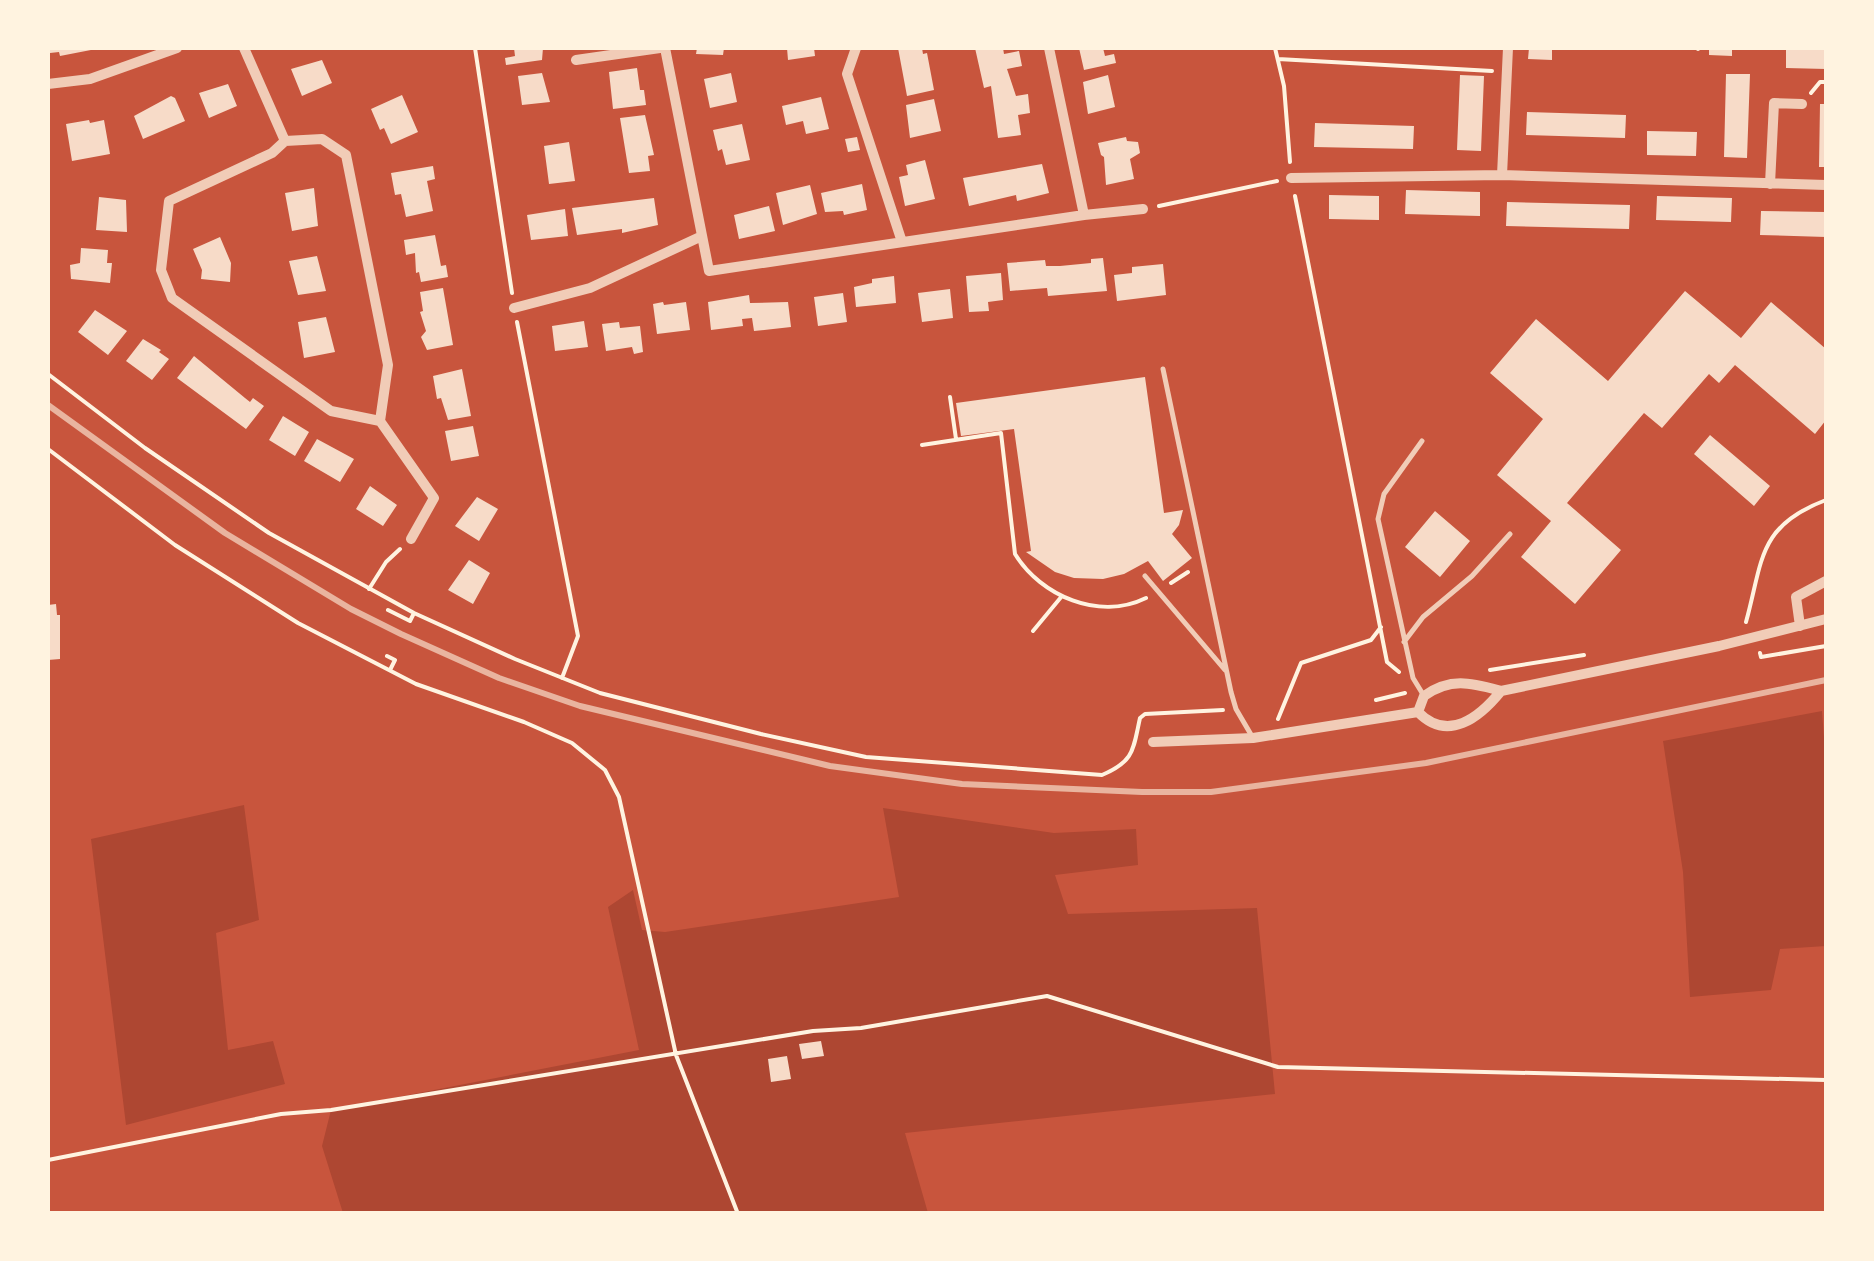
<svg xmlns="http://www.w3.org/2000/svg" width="1874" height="1261" viewBox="0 0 1874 1261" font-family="'Roboto Condensed',sans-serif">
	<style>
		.green { fill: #ae4732 }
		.building { fill: #f7dbc8 }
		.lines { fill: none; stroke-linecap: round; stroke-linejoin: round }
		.path { stroke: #fff3e0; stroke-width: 4 }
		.service { stroke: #f1ccb7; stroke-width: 5 }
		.minor { stroke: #f1ccb7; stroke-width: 10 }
		.rail { stroke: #e9b49f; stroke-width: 6 }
	</style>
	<rect width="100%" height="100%" fill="#c8553d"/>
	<path class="green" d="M1822 711 1826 765V946L1780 949 1771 990 1690 997 1683 872 1663 741Z
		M244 805 259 920 216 933 228 1050 273 1041 285 1084 126 1125 91 839Z
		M883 808 1054 833 1136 829 1138 865 1055 875 1068 914 1257 908 1275 1094 905 1133 928 1213H343L322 1146 331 1110 639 1050 608 907 633 890 642 930 665 932 899 897Z"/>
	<path class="building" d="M49 48H96V49L60 56 59 52 50 53Z
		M514 48H543L542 60 506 65 505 58 515 56Z
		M697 48H724L723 55 696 54Z
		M787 48H814L815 56 788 60Z
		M898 48H922L923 54 927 53 934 90 907 96Z
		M975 48H1003L1004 54 1019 51 1022 66 1007 69 1016 96 1028 94 1030 113 1018 115 1021 135 998 138 991 86 984 88Z
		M1079 48H1103L1105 56 1114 54 1116 63 1084 70Z
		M1529 48H1552V60L1528 59Z
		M1709 48H1732V56L1709 55Z
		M1786 48H1826V69L1786 68Z
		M322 60 332 83 302 96 291 69Z
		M637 68 640 90H644L646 105 613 109 609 72Z
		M542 73 550 102 522 105 518 76Z
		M731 73 737 102 710 108 704 79Z
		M1726 74H1750L1747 158 1724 157Z
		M1108 75 1115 107 1088 114 1083 82Z
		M1460 75 1484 76 1481 151 1457 150Z
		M228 84 237 106 209 118 199 93Z
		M402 95 418 132 391 144 384 128 380 130 371 109Z
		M171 96 175 98 185 121 143 139 134 116Z
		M821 97 829 129 806 134 803 121 786 125 782 106Z
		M934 99 941 131 910 138 906 105Z
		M1820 104H1826V167H1819Z
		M1527 112 1626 115 1625 138 1526 135Z
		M645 115 654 155 648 156 650 171 629 173 620 118Z
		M89 120 90 123 104 120 110 154 72 161 66 124Z
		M1315 123 1414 126 1413 149 1314 147Z
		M742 124 750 160 726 165 722 149 718 151 713 130Z
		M1647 131 1697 132 1696 156 1647 155Z
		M857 137 860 150 848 152 845 139Z
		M1126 137 1127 141 1138 142 1140 153 1130 159 1134 179 1106 185 1104 157 1101 155 1098 143Z
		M569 142 575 181 549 184 544 146Z
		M925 160 935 199 905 206 899 177 908 175 906 165Z
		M1042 164 1049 193 1017 201 1016 195 969 206 963 178Z
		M433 166 435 179 427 181 433 211 406 217 401 194 395 195 391 173Z
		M862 184 867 210 844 215 843 211 825 212 821 193Z
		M810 185 817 214 783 225 776 193Z
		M314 188 318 226 292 231 285 193Z
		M1406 190 1480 192V216L1405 214Z
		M1329 195 1379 196V220L1329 219Z
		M1657 196 1732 198 1731 222 1656 220Z
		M99 197 126 200 127 232 96 230Z
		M654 198 658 225 622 233V229L577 235 572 208Z
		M1507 202 1630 205 1629 229 1506 226Z
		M769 206 775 231 739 239 734 215Z
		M565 209 568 236 531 240 527 215Z
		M1761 211 1826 212V237L1760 235Z
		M435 235 441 266 446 265 448 277 421 282 419 272 416 273 415 253 406 255 404 240Z
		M220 237 231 263 230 282 201 279 202 270 193 249Z
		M81 248 108 250 107 263H112L110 283 71 279 70 265 80 263Z
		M317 256 326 291 298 295 289 261Z
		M1103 258 1107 291 1048 296 1047 288 1010 291 1007 263 1045 260 1046 266H1060L1091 263V259Z
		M1163 264 1166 295 1117 301 1114 275 1132 273V267Z
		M1001 273 1003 300 988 302 989 311 969 312 966 276Z
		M894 276 896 303 856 307 854 287 872 283V279Z
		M443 288 453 345 427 350 421 337 426 331 420 312 423 311 420 292Z
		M950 289 953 318 922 322 918 293Z
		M1685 291 1741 338 1771 302 1826 349V420L1815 434 1735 365 1719 383 1709 374 1662 428 1644 413 1567 503 1621 550 1575 604 1521 557 1551 521 1497 475 1543 419 1490 373 1536 319 1608 381Z
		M843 293 847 322 818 326 814 297Z
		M749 295 750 303 788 302 791 327 754 331 752 318 742 319 743 326 711 330 708 302Z
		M663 302 664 305 686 302 690 330 657 334 653 304Z
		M95 310 127 331 108 355 78 332Z
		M326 317 335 352 304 358 298 322Z
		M584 321 588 347 555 351 552 326Z
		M619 322 620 328 640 326 643 352 634 354 632 347 606 351 602 324Z
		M143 339 161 350 159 352 169 359 152 380 126 361Z
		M194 356 245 398 250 402 253 398 264 406 246 429 177 378Z
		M462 369 471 416 448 420 441 398 437 399 433 376Z
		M1145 377 1164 513 1183 510 1179 525 1172 534 1192 558 1163 581 1148 561 1124 574 1103 579 1074 578 1055 572 1026 552 1031 551 1014 429 961 436 956 403Z
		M283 416 309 432 295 456 269 440Z
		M473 426 479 456 451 461 445 431Z
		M1710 435 1770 486 1754 506 1694 454Z
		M317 439 354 459 340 482 304 461Z
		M370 486 397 505 383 526 356 509Z
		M477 497 498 509 479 541 455 526Z
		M1435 511 1470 541 1440 577 1405 547Z
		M469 560 490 573 473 604 448 590Z
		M56 604 57 615H60V659L48 660V605Z
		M821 1041 824 1056 802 1059 799 1044Z
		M787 1056 791 1079 771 1082 768 1059Z"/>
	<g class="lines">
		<path class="path" d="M475 48 512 293
			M1275 48 1284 86 1290 162
			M1698 48V49
			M1278 59 1492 71
			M1811 93 1820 82H1826
			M1295 196 1387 662 1399 672
			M1159 206 1277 181
			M517 322 578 636 562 678
			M48 374 145 448 269 533 414 613 515 659 600 693 761 734 866 757 1102 775C1135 761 1133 749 1140 718L1145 714 1223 710
			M950 397 956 439
			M922 445 1001 433 1015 554C1041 596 1099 621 1146 598
			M48 449 175 545 298 623 416 684 524 722 572 743 605 770 619 797 676 1055 738 1214
			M1171 583 1188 572
			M369 589 386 562 400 549
			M388 610 410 621 414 613
			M1746 622C1763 561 1757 526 1826 500
			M1033 631 1062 596
			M1760 653 1761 657 1826 646
			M387 656 395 660 390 670
			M1490 670 1584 655
			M1376 700 1405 693
			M1278 719 1301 663 1371 640 1381 627
			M48 1160 281 1114 331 1110 813 1031 861 1028 1047 996 1278 1067 1826 1080"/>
		<path class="service" d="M1163 369 1231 692 1236 709 1253 738
			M1422 441 1384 494 1378 519 1413 678 1424 696
			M1145 576 1225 670
			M1404 642 1423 617 1472 576 1510 534"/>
		<path class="minor" d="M244 48 285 141
			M665 48 709 271 1084 215 1049 48
			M856 48 847 74 902 242
			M576 60 660 48
			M48 84 90 79 177 48
			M322 139 346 155 388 365 380 421 331 411 172 298 161 270 169 201 272 153 285 141Z
			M1502 175 1508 48
			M1291 178 1502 175 1826 185
			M1770 184 1774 103 1802 104
			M1084 215 1143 209
			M514 308 590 288 702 236
			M380 421 434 498 411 539
			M1800 626 1796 597 1826 581
			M1418 712 1424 696C1451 677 1471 683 1501 691
			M1153 742 1253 738 1418 712C1448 743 1480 717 1501 691L1719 646 1826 619"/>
		<path class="rail" d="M48 405 225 533 351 609 401 634 499 678 580 706 830 766 962 784 1142 792H1211L1426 763 1826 680"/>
	</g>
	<rect width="1874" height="1261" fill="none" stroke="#fff3e0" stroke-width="100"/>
</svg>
